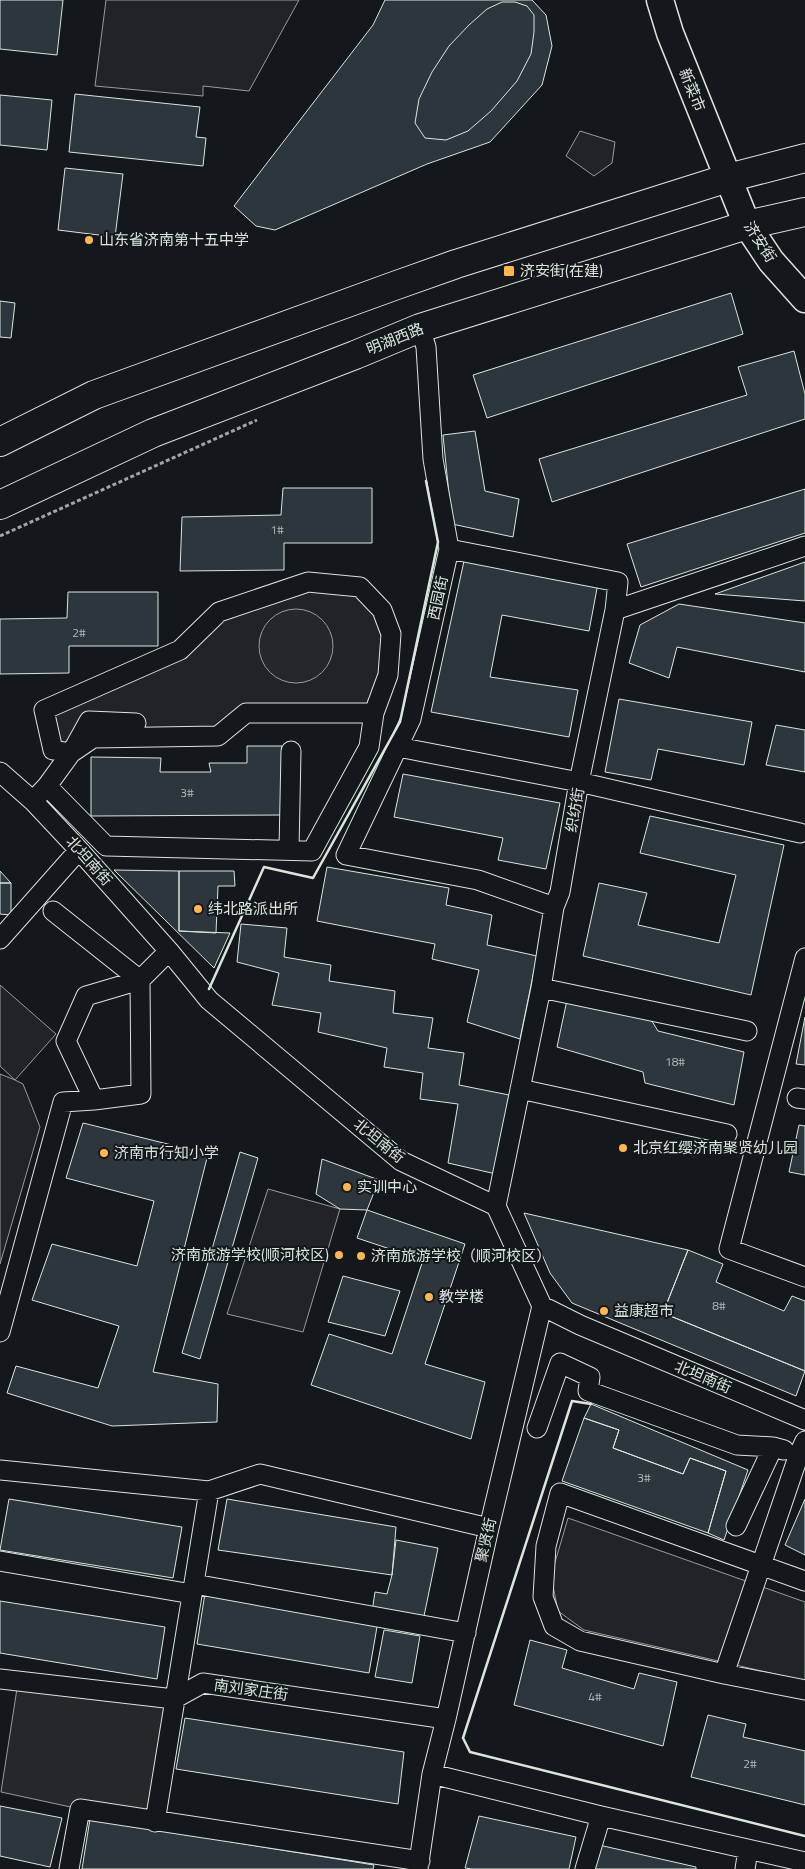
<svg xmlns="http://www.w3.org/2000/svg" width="805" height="1869" viewBox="0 0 805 1869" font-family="'Titillium Web','Noto Sans SC',sans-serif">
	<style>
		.green { fill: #202428; stroke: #939e99 }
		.parking { fill: #24282b; stroke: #939e99 }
		.building { fill: #2c363c; stroke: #d8e6dc }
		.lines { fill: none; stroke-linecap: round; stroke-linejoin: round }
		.minor-casing { stroke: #d8e6dc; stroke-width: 21 }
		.secondary-casing { stroke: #d8e6dc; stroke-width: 29 }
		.primary-casing { stroke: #d8e6dc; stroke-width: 30 }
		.path { stroke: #9da8a2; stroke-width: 3; stroke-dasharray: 4 2.5; stroke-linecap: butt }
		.minor { stroke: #14181c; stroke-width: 19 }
		.secondary { stroke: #14181c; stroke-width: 26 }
		.primary { stroke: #14181c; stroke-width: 28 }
		.wall { stroke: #d8e6dc; stroke-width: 2.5 }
		.poi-dot { fill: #ffb74d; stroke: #14181c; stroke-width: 2 }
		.labels { text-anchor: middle; stroke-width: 4; stroke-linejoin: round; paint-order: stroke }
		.number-label { font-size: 12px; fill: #adbab4 }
		.street-label { font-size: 15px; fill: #d8e6dc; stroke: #14181c }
		.poi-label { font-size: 15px; fill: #d8e6dc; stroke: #14181c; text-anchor: start }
	</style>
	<rect width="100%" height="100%" fill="#14181c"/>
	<path class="green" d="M106 0H299L249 91 203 86V96L95 86Z
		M580 131 615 142 612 163 594 176 566 156Z
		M308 582 360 587 391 634 374 713H246L218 736 53 750 44 710 180 650 219 612Z
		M0 985 56 1034 15 1080 23 1084 40 1127 0 1264V1074L15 1080 0 1066Z
		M268 1189 340 1209 303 1332 227 1314Z
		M568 1518 805 1602V1681L584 1630 558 1611 551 1576Z"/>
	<path class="parking" d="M259 646a37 37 0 1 1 74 0a37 37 0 1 1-74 0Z
		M18 1682 174 1699 155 1822 80 1809 1 1792Z"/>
	<path class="building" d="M0 0H63L57 55 0 49Z
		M532 0 546 15 552 46 542 85 490 142 427 164 275 230 256 226 234 206 373 25 385 0Z
		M502 2H515L527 6 534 15V32L531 54 517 81 491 111 468 131 446 140 425 138 415 123 419 99 432 72 449 46 469 25 487 9Z
		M75 94 200 107 196 137 206 138 203 166 69 152Z
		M0 95 52 100 47 150 0 145Z
		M65 168 123 174 115 237 58 230Z
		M731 293 743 334 487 418 473 375Z
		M0 301 15 303 11 338 0 337Z
		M794 351 805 394V419L552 502 539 459 747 395 738 367Z
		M475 431 485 491 519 499 513 537 452 524 443 435Z
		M283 488H372V543H284V570L180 571 182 517 281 515Z
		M805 489V533L641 587 627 544Z
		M464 561 598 583 589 631 502 615 490 677 578 690 569 737 431 712Z
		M805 562V601L715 594Z
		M68 592H158V646H69V673L0 674V619L67 618Z
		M679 604 805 623V672L677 647 669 678 629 663 640 625Z
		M619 699 752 722 744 765 658 749 651 780 605 772Z
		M776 725 805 730V772L766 765Z
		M247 746H282L283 815 91 816V757L161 758 160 772H211L209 763H247Z
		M403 774 560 803 546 869 498 860 503 838 394 817Z
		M650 816 784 845 751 995 583 956 599 883 647 893 638 925 719 943 736 875 640 853Z
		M327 867 449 888 446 905 492 915 487 945 537 956 520 1039 467 1022 479 970 432 959 435 944 317 921Z
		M114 870 179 871V931L230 933 214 968Z
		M0 871 11 883H0Z
		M179 871H234L235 886H218L216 933 179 931Z
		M0 883H11V915L0 914Z
		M241 924 287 928 284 957 331 965 329 981 395 991 393 1013 433 1018 428 1048 464 1053 459 1085 509 1095 496 1174 448 1163 458 1104 420 1099 423 1073 384 1067 387 1048 318 1032 321 1013 272 1005 279 973 237 962Z
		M567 1000 650 1018 658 1031 744 1052 734 1105 645 1083 643 1072 557 1047Z
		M805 1017V1065L796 1064Z
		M83 1123 208 1154 153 1372 218 1384 217 1422 112 1426 7 1393 16 1366 98 1388 119 1326 32 1300 52 1244 137 1266 154 1201 66 1178Z
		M799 1125 805 1126V1175L789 1172Z
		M240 1152 258 1158 200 1359 182 1353Z
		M322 1159 379 1180 367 1210 340 1209 316 1194Z
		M367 1210 465 1244 425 1364 485 1382 471 1439 311 1385 329 1334 392 1354 423 1260 357 1238Z
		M524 1213 688 1250 663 1313 805 1371 796 1396 572 1303 550 1273Z
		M688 1250 723 1264 716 1282 784 1311 792 1296 805 1301V1371L663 1313Z
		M343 1276 400 1291 385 1336 328 1322Z
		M591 1404 748 1470 724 1540 708 1533 726 1471 690 1458 683 1474 613 1448 619 1430 584 1418Z
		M584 1418 619 1430 613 1448 683 1474 690 1458 726 1471 708 1533 562 1481Z
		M9 1499 182 1527 173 1578 0 1550Z
		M227 1499 396 1527 392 1575 218 1550Z
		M805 1499V1555L785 1545Z
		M396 1540 438 1548 423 1621 372 1612 375 1592 387 1594 392 1575Z
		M205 1593 378 1621 369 1673 197 1644Z
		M0 1601 165 1627 157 1679 0 1653Z
		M384 1630 420 1636 412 1683 375 1677Z
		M530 1640 567 1650 562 1668 634 1689 639 1673 677 1682 663 1746 514 1705Z
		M708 1715 746 1724 743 1737 805 1751V1805L691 1777Z
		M185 1718 404 1752 398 1804 176 1769Z
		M0 1806 62 1818 50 1867 0 1856Z
		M479 1816 576 1837 569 1869H472L465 1868Z
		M90 1819 374 1865 373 1869H82Z
		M599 1845 696 1867V1869H593Z"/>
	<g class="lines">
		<g class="minor-casing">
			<path id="minor" d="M420 328 426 347 433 459 449 549 411 719 346 855 478 880 554 907
				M449 549 618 582 615 610
				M398 747 579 782 800 833
				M74 748 89 721 136 723
				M71 753 93 738 218 736 246 713H374
				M0 772 33 801 79 850 169 951 209 1000 401 1161 496 1206 542 1306 580 1325 805 1420
				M33 801 47 786 71 753 53 750 44 710 180 650 219 612 308 582 360 587 382 610 391 634 388 675 374 713 369 747 312 851 106 846 47 786
				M289 850 291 751
				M53 911 140 980 86 996 66 1041 94 1100
				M0 939 79 850
				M805 958 729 1249 805 1277
				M541 988 747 1031
				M520 1089 727 1134
				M797 1098 805 1099
				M496 1206 541 988 554 907 560 892 579 782 615 610 805 546
				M0 1332 63 1102 94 1100 141 1094 140 980 169 951
				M537 1428 560 1363 590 1377 588 1391 737 1445 773 1447
				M805 1441 799 1454 724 1674 580 1641 554 1626 543 1597 546 1546 560 1493 805 1581
				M0 1470 209 1491 260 1474 489 1528
				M736 1526 773 1447 784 1450
				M0 1561 192 1594
				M194 1584 466 1633
				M724 1674 805 1690
				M0 1679 174 1699 203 1683 446 1719
				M432 1774 601 1816 805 1862
				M155 1822 209 1491
				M69 1869 80 1809 420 1861
				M418 1869 432 1774 446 1719 489 1528 542 1306
				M585 1869 601 1816
				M745 1869 748 1850"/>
		</g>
		<g class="secondary-casing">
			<path id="secondary" d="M660 0 670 33 747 225 771 261 805 299"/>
		</g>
		<g class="primary-casing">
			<path id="primary" d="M0 442 94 395 394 286 456 264 728 178 805 158
				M0 505 153 433 355 355 420 328 747 225 805 212"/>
		</g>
		<path class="path" d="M0 536 257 420"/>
		<use href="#minor" class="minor"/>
		<use href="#secondary" class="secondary"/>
		<use href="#primary" class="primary"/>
		<path class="wall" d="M209 989 264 867 313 878 400 722 438 542 426 481
			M591 1404 572 1401 463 1738 470 1752 805 1836"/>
	</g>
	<g class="poi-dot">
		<circle cx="89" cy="240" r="5"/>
		<rect x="503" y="265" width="12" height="12" rx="2.5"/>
		<circle cx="198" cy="909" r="5"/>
		<circle cx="623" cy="1148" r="5"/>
		<circle cx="104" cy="1153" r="5"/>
		<circle cx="347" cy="1187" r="5"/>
		<circle cx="339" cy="1255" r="5"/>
		<circle cx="361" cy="1256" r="5"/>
		<circle cx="429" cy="1297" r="5"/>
		<circle cx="604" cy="1311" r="5"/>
	</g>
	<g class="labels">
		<g class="number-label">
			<text x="277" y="534">1#</text>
			<text x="79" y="637">2#</text>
			<text x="187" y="797">3#</text>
			<text x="675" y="1066">18#</text>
			<text x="719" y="1310">8#</text>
			<text x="644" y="1482">3#</text>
			<text x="595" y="1701">4#</text>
			<text x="750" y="1768">2#</text>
		</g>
		<g class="street-label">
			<text transform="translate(692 90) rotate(68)" y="5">新菜市</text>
			<text transform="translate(760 242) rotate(57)" y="5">济安街</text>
			<text transform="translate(395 339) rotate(-22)" y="5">明湖西路</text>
			<text transform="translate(438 598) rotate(-78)" y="5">西园街</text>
			<text transform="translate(575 810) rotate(-80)" y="5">织纺街</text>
			<text transform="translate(89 861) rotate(48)" y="5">北坦南街</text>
			<text transform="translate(379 1141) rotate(39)" y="5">北坦南街</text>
			<text transform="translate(703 1377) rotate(23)" y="5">北坦南街</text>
			<text transform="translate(486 1540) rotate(-77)" y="5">聚贤街</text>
			<text transform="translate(251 1690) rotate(8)" y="5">南刘家庄街</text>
		</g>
		<g class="poi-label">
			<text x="99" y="245">山东省济南第十五中学</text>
			<text x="520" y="276">济安街(在建)</text>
			<text x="208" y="914">纬北路派出所</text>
			<text x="633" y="1153">北京红缨济南聚贤幼儿园</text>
			<text x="114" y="1158">济南市行知小学</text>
			<text x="357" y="1192">实训中心</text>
			<text x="329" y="1260" text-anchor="end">济南旅游学校(顺河校区)</text>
			<text x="371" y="1261">济南旅游学校（顺河校区）</text>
			<text x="439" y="1302">教学楼</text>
			<text x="614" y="1316">益康超市</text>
		</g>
	</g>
</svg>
